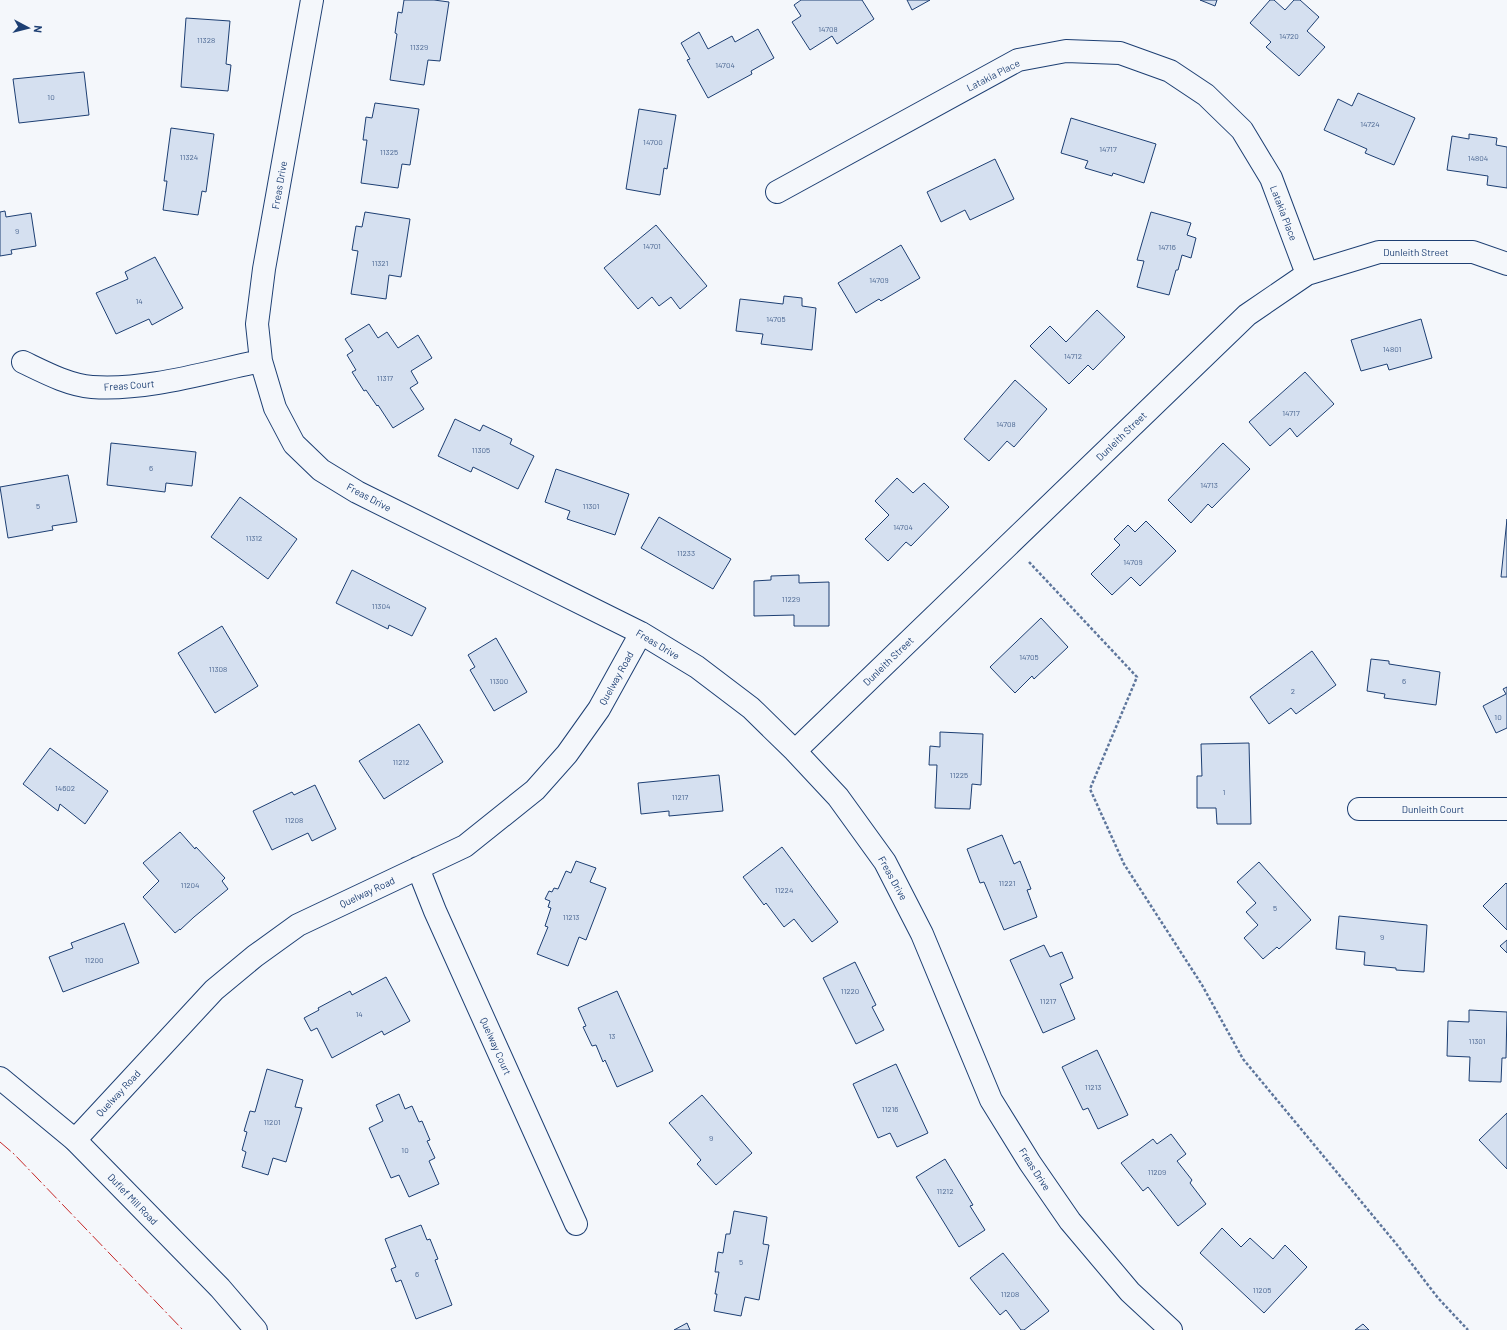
<svg xmlns="http://www.w3.org/2000/svg" width="1507" height="1330" viewBox="0 0 1507 1330" font-family="Barlow,sans-serif">
	<style>
		.building { fill: #d5e0f0; stroke: #1d3f73 }
		.lines { fill: none; stroke-linecap: round; stroke-linejoin: round }
		.street-casing { stroke: #1d3f73; stroke-width: 24 }
		.secondary-casing { stroke: #1d3f73; stroke-width: 24 }
		.path { stroke: #5e769c; stroke-width: 2.5; stroke-dasharray: 3 2; stroke-linecap: butt }
		.street { stroke: #f4f7fb; stroke-width: 22 }
		.secondary { stroke: #f4f7fb; stroke-width: 22 }
		.power { stroke: #c62828; stroke-width: 1; stroke-dasharray: 14 3 2 3; stroke-linecap: butt }
		.labels { text-anchor: middle; stroke-width: 3; stroke-linejoin: round; paint-order: stroke }
		.number-label { font-size: 8px; fill: #4b6792 }
		.street-label { font-size: 10px; fill: #1d3f73; stroke: #f4f7fb }
	</style>
	<rect width="100%" height="100%" fill="#f4f7fb"/>
	<path class="building" d="M404 0H434L449 2 440 61 428 60 424 85 390 80 397 34 395 33 398 12 402 13Z
		M801 0H862L874 19 837 44 832 36 810 50 792 22 801 16 794 5Z
		M907 0H930L912 10Z
		M1200 0H1217L1215 6Z
		M1270 0H1274L1285 10 1294 0H1300L1319 17 1307 31 1325 47 1299 76 1266 47 1271 42 1250 23Z
		M186 18 230 21 226 64 231 65 228 91 181 87Z
		M758 29 774 58 751 71 752 74 708 98 687 60 690 59 681 43 699 32 708 49 732 36 735 42Z
		M84 72 89 115 19 123 13 79Z
		M1358 93 1415 118 1394 165 1365 153 1367 149 1324 130 1338 99 1352 106Z
		M375 103 419 109 410 165 402 164 398 188 361 183 367 140H363L366 117 372 118Z
		M639 109 676 115 667 169 664 168 660 195 626 189Z
		M1071 118 1156 144 1144 183 1113 173 1112 176 1085 168 1088 161 1061 153Z
		M171 128 214 134 206 192 202 191 198 215 163 210 167 181H164Z
		M1469 134 1497 138 1496 145 1507 147V188L1487 185 1488 176 1447 170 1452 136 1469 139Z
		M995 159 1014 199 970 220 965 210 941 222 927 192Z
		M5 211 6 217 31 213 36 246 11 250 12 254 0 256V212Z
		M365 212 410 219 401 277 389 275 386 299 351 294 358 251 352 250 356 226 362 227Z
		M1151 212 1191 223 1187 235 1196 238 1191 258 1182 255 1178 270H1176L1169 295 1137 287 1144 261 1137 260Z
		M656 225 707 286 680 309 671 297 659 306 652 297 638 309 604 268Z
		M901 245 920 278 881 301 879 299 856 313 838 283Z
		M155 257 183 308 152 325 149 319 116 334 96 293 128 279 125 272Z
		M784 296 802 298V306L816 308 812 350 761 344 763 334 736 331 740 299 783 304Z
		M1097 310 1125 337 1093 370 1088 365 1069 384 1030 346 1050 326 1066 342Z
		M1421 319 1432 358 1389 370 1387 364 1361 371 1351 340Z
		M369 324 378 338 387 332 398 348 418 335 432 358 411 371 418 383 410 388 424 409 393 428 378 405 377 406 366 390 364 391 352 372 356 370 347 355 353 351 345 339Z
		M1305 372 1334 404 1297 437 1290 428 1270 446 1249 422Z
		M1015 380 1047 409 1014 447 1007 441 989 461 964 439Z
		M455 419 480 431 483 425 512 439 510 444 534 456 518 489 473 467 471 472 438 456Z
		M111 443 196 452 192 486 166 483 165 492 107 485Z
		M1223 443 1250 469 1212 508 1208 504 1191 523 1168 500Z
		M556 469 629 494 615 535 567 519 570 511 545 502Z
		M68 475 77 522 52 526 53 530 8 538 0 487Z
		M897 478 913 493 924 483 949 507 911 546 906 542 888 561 865 539 889 515 875 501Z
		M240 497 297 539 268 579 211 537Z
		M659 517 731 559 713 589 641 548Z
		M1507 519V577H1501Z
		M1146 521 1176 551 1140 586 1131 577 1112 595 1091 574 1120 545 1114 539 1128 525 1135 532Z
		M352 570 426 608 412 636 389 625 388 629 336 603Z
		M799 575V583L829 582V626H794V615L754 616V581L771 580V576Z
		M1041 618 1068 647 1034 679 1032 676 1015 693 990 667Z
		M222 626 258 686 215 713 178 653Z
		M496 638 527 692 494 711 470 670 475 667 468 655Z
		M1312 651 1336 685 1296 714 1291 708 1269 724 1250 697Z
		M1371 659 1389 661V664L1440 672 1436 705 1384 698 1385 694 1367 691Z
		M1507 687V728L1496 733 1483 706 1506 694 1503 689Z
		M419 724 443 762 384 799 359 761Z
		M940 732 983 734 981 785 972 784 970 809 935 808 937 765H929L930 746 940 747Z
		M1249 743 1251 824H1217L1216 808H1197V776H1202L1201 744Z
		M50 748 108 791 85 824 60 804 58 811 23 784Z
		M719 775 723 811 669 816V811L641 814 638 783Z
		M315 785 336 829 312 841 308 833 272 850 253 811 292 792 294 795Z
		M180 832 195 849 196 847 225 878 222 881 228 889 194 917 180 930V929L175 933 143 897 159 881 143 863Z
		M1002 835 1014 864 1020 861 1031 889 1027 890 1037 917 1004 930 984 882 980 883 967 849Z
		M782 847 838 922 812 942 794 919 784 927 766 903 764 905 743 877Z
		M576 861 596 868 590 882 606 888 586 940 579 937 568 966 537 954 548 927 545 926 551 908 548 907 550 901 545 899 549 891 552 892 554 888 558 889 566 871 571 873Z
		M1259 862 1311 920 1279 949 1277 947 1263 959 1244 938 1258 925 1246 912 1256 903 1237 882Z
		M1506 883 1507 884V930L1483 906Z
		M1339 916 1427 925 1424 972 1396 970V968L1364 965 1365 952 1336 949Z
		M124 923 139 963 63 992 49 957 73 948 71 943Z
		M1507 940V953L1500 946Z
		M1044 945 1050 957 1062 952 1073 978 1060 984 1075 1019 1043 1033 1010 960Z
		M855 962 876 1005 872 1007 884 1030 856 1044 823 978Z
		M386 977 410 1021 384 1035 382 1031 332 1058 317 1028 311 1031 304 1018 319 1010 318 1008 350 991 352 995Z
		M617 991 653 1071 617 1087 605 1060 603 1062 596 1045 592 1046 583 1027 586 1026 578 1008Z
		M1469 1010 1507 1012 1506 1058H1502L1501 1082 1469 1081 1470 1057 1447 1056 1448 1021 1469 1022Z
		M1097 1050 1128 1115 1098 1129 1088 1108 1083 1110 1062 1067Z
		M896 1064 928 1133 897 1147 890 1133 878 1138 853 1084Z
		M267 1069 303 1080 295 1107 302 1108 286 1162 273 1158 268 1175 242 1167 246 1152 242 1150 247 1132 244 1131 250 1111 255 1112Z
		M399 1094 405 1109 412 1106 419 1122 422 1121 430 1140 427 1141 435 1158 429 1161 439 1184 409 1197 399 1175 391 1178 369 1128 383 1121 376 1105Z
		M702 1095 752 1153 716 1185 697 1164 701 1160 669 1123Z
		M1507 1113V1169L1479 1140Z
		M1171 1134 1186 1154 1177 1161 1192 1180 1190 1183 1206 1204 1178 1226 1148 1187 1143 1191 1121 1163 1153 1139 1157 1144Z
		M945 1159 973 1205 970 1206 985 1230 959 1247 916 1177Z
		M734 1211 767 1217 763 1244 769 1245 759 1300 745 1297 741 1316 714 1311 717 1294H715L719 1272H715L718 1252 723 1253 726 1234H730Z
		M421 1225 427 1240 430 1239 438 1259 435 1260 452 1305 416 1319 401 1280 396 1282 391 1269 396 1267 385 1239Z
		M1222 1228 1241 1247 1250 1238 1273 1259 1285 1245 1307 1267 1264 1313 1200 1253Z
		M1003 1253 1049 1311 1024 1330H1021L1006 1310 1000 1315 970 1278Z
		M687 1323 690 1330H674Z
		M1363 1324 1369 1330H1355Z"/>
	<g class="lines">
		<g class="street-casing">
			<path id="street" d="M312 0 264 269 257 324 261 361 275 408 294 444 321 470 357 492 641 633 697 667 751 708 795 751 838 797 885 862 922 934 991 1100 1030 1163 1070 1221 1130 1292 1171 1330
				M777 192 1018 60 1066 51 1120 53 1170 71 1206 95 1242 130 1271 178 1307 274
				M23 362C44 372 68 385 92 387 147 391 207 372 261 361
				M795 751 1247 315 1307 274 1379 252H1473L1507 264
				M1359 809H1507
				M418 868 435 911 576 1224
				M75 1140 214 990 255 956 298 925 465 846 535 790 567 754 599 709 641 633"/>
		</g>
		<g class="secondary-casing">
			<path id="secondary" d="M0 1078 75 1140 220 1288 256 1330"/>
		</g>
		<path class="path" d="M1029 562 1137 677 1090 789 1124 864 1202 985 1243 1059 1398 1246 1438 1298 1468 1330"/>
		<use href="#street" class="street"/>
		<use href="#secondary" class="secondary"/>
		<path class="power" d="M0 1142 14 1154 183 1330"/>
	</g>
	<g class="labels">
		<g class="number-label">
			<text x="828" y="32">14708</text>
			<text x="1289" y="39">14720</text>
			<text x="206" y="43">11328</text>
			<text x="419" y="50">11329</text>
			<text x="725" y="68">14704</text>
			<text x="51" y="100">10</text>
			<text x="1370" y="127">14724</text>
			<text x="653" y="145">14700</text>
			<text x="1108" y="152">14717</text>
			<text x="389" y="155">11325</text>
			<text x="189" y="160">11324</text>
			<text x="1478" y="161">14804</text>
			<text x="17" y="234">9</text>
			<text x="652" y="249">14701</text>
			<text x="1167" y="250">14716</text>
			<text x="380" y="266">11321</text>
			<text x="879" y="283">14709</text>
			<text x="139" y="304">14</text>
			<text x="776" y="322">14705</text>
			<text x="1392" y="352">14801</text>
			<text x="1073" y="359">14712</text>
			<text x="385" y="381">11317</text>
			<text x="1291" y="416">14717</text>
			<text x="1006" y="427">14708</text>
			<text x="481" y="453">11305</text>
			<text x="151" y="471">6</text>
			<text x="1209" y="488">14713</text>
			<text x="38" y="509">5</text>
			<text x="591" y="509">11301</text>
			<text x="903" y="530">14704</text>
			<text x="254" y="541">11312</text>
			<text x="686" y="556">11233</text>
			<text x="1133" y="565">14709</text>
			<text x="791" y="602">11229</text>
			<text x="381" y="609">11304</text>
			<text x="1029" y="660">14705</text>
			<text x="218" y="672">11308</text>
			<text x="499" y="684">11300</text>
			<text x="1404" y="684">6</text>
			<text x="1293" y="694">2</text>
			<text x="1498" y="720">10</text>
			<text x="401" y="765">11212</text>
			<text x="959" y="778">11225</text>
			<text x="65" y="791">14602</text>
			<text x="1224" y="795">1</text>
			<text x="680" y="800">11217</text>
			<text x="294" y="823">11208</text>
			<text x="1007" y="886">11221</text>
			<text x="190" y="888">11204</text>
			<text x="784" y="893">11224</text>
			<text x="1275" y="911">5</text>
			<text x="571" y="920">11213</text>
			<text x="1382" y="940">9</text>
			<text x="94" y="963">11200</text>
			<text x="850" y="994">11220</text>
			<text x="1048" y="1004">11217</text>
			<text x="359" y="1017">14</text>
			<text x="612" y="1039">13</text>
			<text x="1477" y="1044">11301</text>
			<text x="1093" y="1090">11213</text>
			<text x="890" y="1112">11216</text>
			<text x="272" y="1125">11201</text>
			<text x="711" y="1141">9</text>
			<text x="405" y="1153">10</text>
			<text x="1157" y="1175">11209</text>
			<text x="945" y="1194">11212</text>
			<text x="741" y="1265">5</text>
			<text x="417" y="1277">6</text>
			<text x="1262" y="1293">11205</text>
			<text x="1010" y="1297">11208</text>
		</g>
		<g class="street-label">
			<text transform="translate(993 75) rotate(-27)" y="4">Latakia Place</text>
			<text transform="translate(279 185) rotate(-80)" y="4">Freas Drive</text>
			<text transform="translate(1284 213) rotate(69)" y="4">Latakia Place</text>
			<text x="1416" y="256">Dunleith Street</text>
			<text transform="translate(129 385) rotate(-4)" y="4">Freas Court</text>
			<text transform="translate(1121 436) rotate(-44)" y="4">Dunleith Street</text>
			<text transform="translate(369 497) rotate(28)" y="4">Freas Drive</text>
			<text transform="translate(658 644) rotate(31)" y="4">Freas Drive</text>
			<text transform="translate(888 661) rotate(-44)" y="4">Dunleith Street</text>
			<text transform="translate(616 678) rotate(-61)" y="4">Quelway Road</text>
			<text x="1433" y="813">Dunleith Court</text>
			<text transform="translate(893 878) rotate(61)" y="4">Freas Drive</text>
			<text transform="translate(367 892) rotate(-25)" y="4">Quelway Road</text>
			<text transform="translate(496 1046) rotate(66)" y="4">Quelway Court</text>
			<text transform="translate(118 1093) rotate(-47)" y="4">Quelway Road</text>
			<text transform="translate(1035 1169) rotate(57)" y="4">Freas Drive</text>
			<text transform="translate(133 1199) rotate(46)" y="4">Dufief Mill Road</text>
		</g>
	</g>
	<g transform="translate(28 28) rotate(97)" stroke="#f4f7fb" stroke-width="3" paint-order="stroke">
	<path d="M0-3L7 15L0 10L-7 15Z" fill="#1d3f73"/>
	<text y="-6" font-size="11" font-weight="bold" text-anchor="middle" fill="#1d3f73">N</text>
	</g>
</svg>
